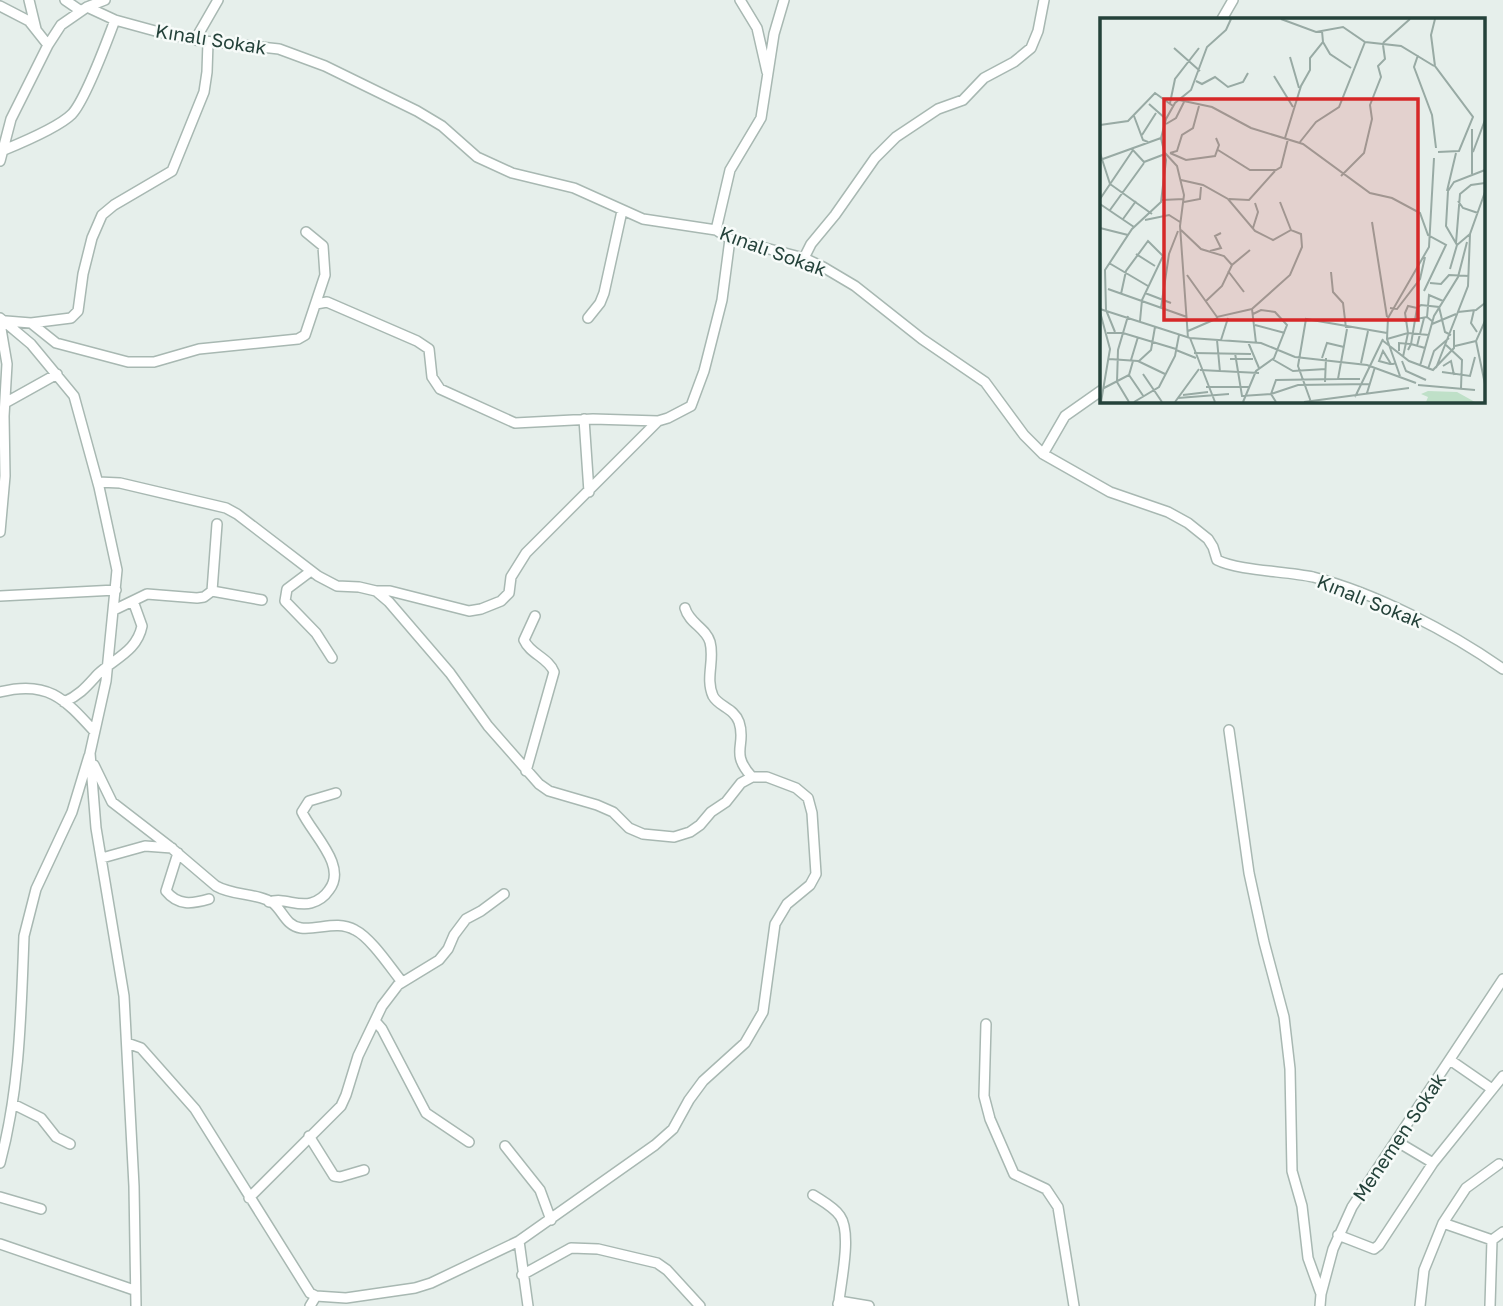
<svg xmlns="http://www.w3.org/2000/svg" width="1503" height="1306" viewBox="0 0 1503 1306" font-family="'Golos Text',sans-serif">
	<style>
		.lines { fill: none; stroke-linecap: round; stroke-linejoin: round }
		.minor-casing { stroke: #a8b8b2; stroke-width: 12 }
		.minor { stroke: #fff; stroke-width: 9 }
		.labels { text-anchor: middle; stroke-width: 5; stroke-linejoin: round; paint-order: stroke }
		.street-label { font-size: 19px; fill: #24423a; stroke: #f7fbf9 }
		.inset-road { fill: none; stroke: #98aaa4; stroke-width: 2 }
		.view { fill: #d62828; fill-opacity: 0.15; stroke: #d62828; stroke-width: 3.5 }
		.inset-edge { fill: none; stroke: #24423a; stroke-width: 3.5 }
	</style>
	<rect width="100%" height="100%" fill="#e6efeb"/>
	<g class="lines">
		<g class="minor-casing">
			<path id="minor" d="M29 0 36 29
				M65 0 81 11
				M740 0 757 28 767 72
				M0 6 29 21 48 45
				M87 7 115 20 159 32 195 40 279 49 325 66 417 111 442 126 477 157 512 173 574 188 643 219 716 230 730 239 804 258 823 267 855 286 922 339 985 382 1024 435 1043 454 1110 492 1168 512 1188 523 1208 539 1213 547 1217 560C1239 571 1286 571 1313 577 1376 593 1450 632 1503 669
				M1222 19 1233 0
				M195 40 218 0
				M4 150C21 143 59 127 72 114 86 99 107 41 115 20
				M0 161 11 119 48 45 61 25 87 7 105 0
				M716 230 730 170 761 118 774 34 784 0
				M804 258 811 244 835 215 875 158 896 137 938 109 963 100 984 78 1014 62 1031 48 1038 31 1044 0
				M316 304 327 302 417 341 429 349 432 377 440 389 515 423 593 419 658 421 668 418 691 406 704 371 722 300 730 239
				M0 318 31 344 74 396 99 487 117 570 106 681 90 753 96 828 124 996 134 1186 136 1306
				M588 318 600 303 604 293 622 211
				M6 321 31 323 71 318 78 311 83 274 92 238 102 215 114 205 172 171 204 92 207 72 208 42
				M0 323 7 364 4 416 5 476 0 532
				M31 323 56 343 128 362H154L199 349 298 339 305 335 325 275 323 246 306 232
				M5 403 57 374
				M584 419 589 492
				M1043 454 1065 416 1102 390
				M98 482 120 483 226 508 237 514 318 576 337 586 359 587 376 591 389 602 450 673 488 726 539 784 549 791 597 805 613 812 629 828 643 834 674 837 690 832 700 825 711 812 726 802 741 783 752 777H767L796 788 808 798 812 813 816 874 810 885 787 904 775 924 763 1012 745 1043 703 1081 689 1100 673 1129 655 1145 519 1241 528 1306
				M311 571 287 589 285 601 316 633 332 658
				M212 591 262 600
				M376 591H390L469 611 481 609 501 601 509 593 511 577 526 553 658 421
				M0 596 116 590
				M685 608C689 623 706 628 710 642 715 660 705 678 713 696 719 707 734 708 739 722 747 745 729 752 752 777
				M114 610 147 594 197 598 204 597 212 591 217 524
				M0 692C47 680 64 698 94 731
				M64 702C80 695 87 686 98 674 115 658 137 651 142 626L133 601
				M1229 730 1249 873 1264 942 1284 1017 1290 1069 1292 1171 1302 1206 1308 1258 1321 1294
				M94 765 112 802 169 846 216 886C233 896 258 893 273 903 283 911 286 926 301 928 319 930 337 920 355 930 371 938 390 967 402 982
				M526 771 554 672C549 658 530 654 524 640L535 616
				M178 853 166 891C178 906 192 904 209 899
				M102 858 145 846 172 848
				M269 902C284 897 297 907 311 903 318 901 325 896 329 890 348 866 312 834 302 812L309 801 336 793
				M375 1021 382 1029 426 1113 469 1142
				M986 1024 984 1096 990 1119 1014 1174 1046 1189 1058 1207 1074 1306
				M127 1043 141 1048 195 1109 310 1293 316 1296 346 1298 415 1288 431 1283 519 1241
				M1450 1060 1492 1089
				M13 1104 41 1118 56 1137 70 1144
				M309 1136 334 1176 340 1177 364 1170
				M1396 1141 1433 1163
				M505 1146 540 1190 551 1220
				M0 1163C20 1089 21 1013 24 936L36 889 72 812 89 756
				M813 1195C822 1201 834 1207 840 1216 852 1233 841 1281 839 1301
				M0 1197 41 1209
				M249 1198 341 1106 346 1095 358 1056 382 1006 398 985 439 960 448 949 454 935 466 919 481 911 504 894
				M1443 1223 1466 1188 1499 1164
				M1338 1235 1374 1249 1379 1245 1433 1163 1503 1076
				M0 1244 134 1290
				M522 1275 571 1248 598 1249 657 1263 667 1270 700 1306
				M838 1304 839 1301 869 1306
				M310 1306 316 1296
				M1320 1306 1321 1294 1333 1249 1352 1207 1503 979
				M1420 1306 1424 1270 1443 1223 1492 1240
				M1490 1306 1492 1240 1503 1232"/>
		</g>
		<use href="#minor" class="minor"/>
	</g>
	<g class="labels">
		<g class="street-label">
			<text transform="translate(211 39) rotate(9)" y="7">Kınalı Sokak</text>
			<text transform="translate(773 251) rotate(20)" y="7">Kınalı Sokak</text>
			<text transform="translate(1370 601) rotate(22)" y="7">Kınalı Sokak</text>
			<text transform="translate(1399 1137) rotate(-56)" y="7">Menemen Sokak</text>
		</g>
	</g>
	<g transform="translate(1100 18)">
		<rect width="385" height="385" fill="#e6efeb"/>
		<path d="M328 373 357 374 375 384H326L328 379 321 376Z" fill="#bfe0c8"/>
		<path class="inset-road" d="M181 1 216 14 243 9 265 24 301 28 334 48M335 1 331 17 335 48 373 99 359 133 338 134M223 24 230 36 251 50M385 24V74M283 25 310 1M74 30 100 53M318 37 314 49 332 97 336 130M190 39 199 70M174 58 193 89M96 63 102 66 115 59 128 69 143 64 148 55M79 82 112 89 151 110 203 126 270 175 292 180 320 195 328 217 346 227 324 273M70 85 75 61 99 30M49 86 66 101M34 98 43 122 48 124M66 106 76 100 84 84M0 107 28 103 55 75 73 88M372 111V156M42 117 56 95M185 120 201 68 210 52V40L223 24 222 13M200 124 216 104 239 89 265 24M118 132 150 152H176L181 149 188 121M373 134 385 102M0 135 10 166 52 196M65 135 77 148 84 177 80 208 88 320M70 135 86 142 115 138 119 127 116 120M70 135 77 133 82 117 93 110 99 88M0 142 61 120M241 158 264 135 272 101 270 87 281 59 278 48 285 41 283 27M81 162 103 167 128 181 155 213 173 222 191 212 201 216 202 229 190 257 152 291 156 325M347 173 356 135M0 181 33 132 44 144 65 136M129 181 149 182 175 153M62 182 84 181M358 183 363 190 378 195M84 184 100 181 101 169M180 184 191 212M0 186 34 209M10 192 44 145M23 201 36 183M45 202 69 197 80 204M272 204 287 299M0 210 28 217M153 210 158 194 155 185M81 212 101 231 124 238 132 247M356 225 360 176 371 167 385 165M357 227 346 208 348 173 354 164 385 152M110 233 121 230 115 218 121 215M36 236 55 248M9 245 48 268M350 251 357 227 370 216M128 253 144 274M231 254 233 274 243 285 246 310M87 257 117 299 152 291M330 265 341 266 349 257 369 258M8 271 87 299M45 275 71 285M21 276 26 253 48 223 63 238 42 282 40 303M106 283 122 268 132 247 150 232M61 290 69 236 78 213M290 290 297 291 320 261 325 239M0 291 90 320 161 325 195 339 267 347 316 365M374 292 371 305 377 314M0 294 10 331 1 384M358 294 376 292 385 285M28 298 18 332 17 364 29 384M327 299 329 277 343 283M304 303 327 299 332 303M385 303 376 323 385 366M332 306 356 296M155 307 185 315M88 313 118 300M15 314 6 292 5 252 32 211 61 184 66 142 61 120 66 101 75 85 91 72 107 29 126 12 131 1M7 315H23L76 331M90 320 115 384M287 321 308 315 329 317M117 322 120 354M121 322 128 300M282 322 309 343 333 352 354 330V312M148 324 159 350M346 327 362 342 361 370M317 328 324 300M355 328 376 323M325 330 311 326 317 290 321 287 339 289 345 314 351 317M76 332 96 340M299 333V325L311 326 308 332M94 335 151 336M135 335 142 378 171 376 176 362 238 361 247 311M303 339 308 315 305 295 308 288 317 290M222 340 227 325 244 329M9 341 38 343 65 356M130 341H153M172 341 193 353 226 351M31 342 38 319M39 343 51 332 55 309M302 343 306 353 326 362M261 345 268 313M291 346 283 333 279 343 290 346H293L296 345M320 348 334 298 358 259 367 224M343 348 351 343 354 357M336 350 368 268 370 216 385 174M328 351 334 333 349 320M100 352 159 355M342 354 370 358 375 339M43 356 62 384M29 357 44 379M300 358 287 321 288 300 329 229 334 140M238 361H260M225 364 226 340M318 367 375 372M106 369H150M4 370 29 357 33 343M267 375 275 349M83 377 108 374M255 379 283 321M78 380 129 376M34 384 59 369 75 338 79 317M75 384 99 351M143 384 156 353 174 340 187 307 175 294 161 292 153 296M176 384 171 376 198 367 270 366M204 384 309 370M211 384 198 348 206 301 287 315"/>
		<path class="view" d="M64 81H318V302H64Z"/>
		<rect width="385" height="385" class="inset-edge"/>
	</g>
</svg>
